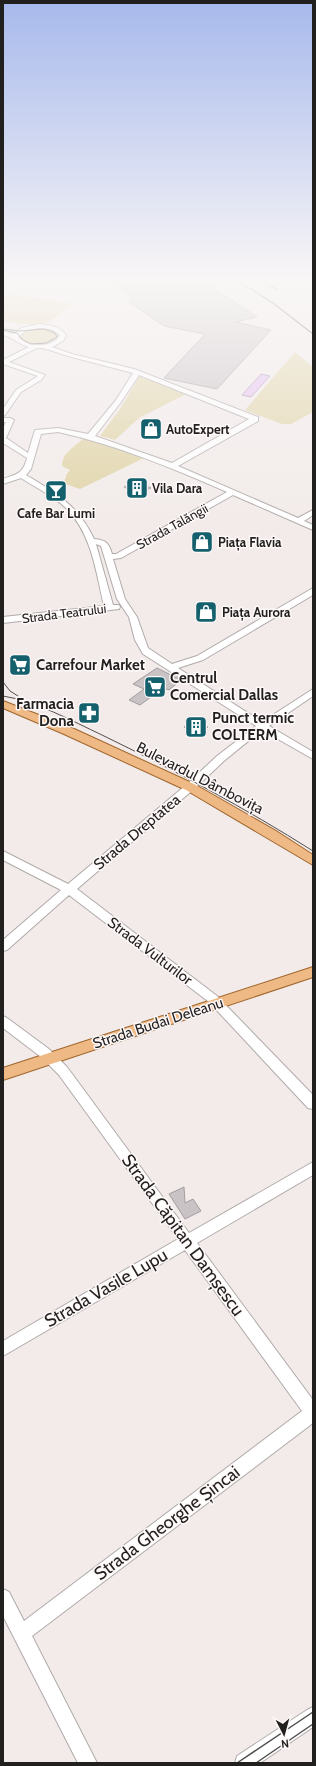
<svg xmlns="http://www.w3.org/2000/svg" width="316" height="1766" viewBox="0 0 316 1766" font-family="Cabin,sans-serif">
	<style>
		.green { fill: #e0d4a7 }
		.water { fill: #e5c1f2; stroke: #aa90b3 }
		.building { fill: #c9c3c5; stroke: #a29d9f }
		.lines { fill: none; stroke-linecap: round; stroke-linejoin: round }
		.minor-casing { stroke: #b0aaa9; stroke-width: 2 }
		.major-casing { stroke: #9f652c; stroke-width: 2 }
		.minor { fill: #fff; fill-rule: evenodd }
		.major { fill: #eeb985; fill-rule: evenodd }
		.tram-far1 { stroke: #524e4e; stroke-width: 1 }
		.tram { stroke: #524e4e; stroke-width: 1.5 }
		.rail { stroke: #524e4e; stroke-width: 1.5 }
		.labels { text-anchor: middle; stroke-width: 3; stroke-linejoin: round; paint-order: stroke }
		.far-poi-label { font-size: 13px; font-weight: bold; fill: #221f1f; stroke: #fef9f8; text-anchor: start }
		.far-street-label { font-size: 13px; fill: #221f1f; stroke: #fef9f8 }
		.poi-label { font-size: 15px; font-weight: bold; fill: #221f1f; stroke: #fef9f8; text-anchor: start }
		.street-label { font-size: 15px; fill: #221f1f; stroke: #fef9f8 }
		.near-street-label { font-size: 18px; fill: #221f1f; stroke: #fef9f8 }
	</style>
	<rect width="100%" height="100%" fill="#f2ebea"/>
	<path class="green" d="M3 292 71 304C65 309 59 315 52 320 40 328 17 323 3 321Z
		M39 328 53 330 60 335C53 349 30 347 19 338L20 335 25 331Z
		M295 352 313 367V412L291 424H282L245 410Z
		M139 377H141L186 394 139 418 115 440 100 436 120 409Z
		M84 438 102 441 144 458 80 489 63 483 66 477V475L70 470 62 466C62 453 75 446 84 438Z"/>
	<path class="water" d="M261 374 270 376 251 397 242 395Z"/>
	<path class="building" d="M129 279H200L257 317 236 322 271 330 217 389 164 378 205 334 164 326 129 302 133 298 111 283Z
		M137 481 151 488 137 494 124 487Z
		M157 668 181 680 169 690 167 689 159 695 157 694 151 697 140 705 129 700 144 689 133 684Z
		M193 720 208 727 199 735 184 727Z
		M184 1187 185 1203 193 1199 201 1211 185 1219 169 1194Z"/>
	<g class="lines">
		<g class="minor-casing">
			<path id="minor" d="M39 324C50 325 59 326 66 335L63 341 52 347 72 354 134 369 258 417V421L178 466 298 518 313 510V515L304 521 313 525V530L233 495 121 558 113 559 125 599 137 617 148 648 172 664 197 656 313 588V595L203 660 178 668 262 722 313 689V696L269 726 313 752V759L262 730 225 760 194 789 77 889 217 996 313 1095V1109L308 1108 209 1002 69 895 7 950 3 951V940L61 890 3 860V851L68 884 186 785 217 756 256 726 143 654 135 640 129 617 117 599 101 546 96 544 113 605H119L120 607 119 609 3 623V617L104 606C96 572 92 535 67 509 54 496 36 488 21 478L3 484V479C17 474 23 474 27 458L3 443V428L6 422H3V418H10L14 420 6 438 28 453 35 430 58 428 88 434 116 400 133 373 68 356 43 348H37L9 362 45 375 41 380 21 392 5 415 3 416V409L16 390 38 376 3 364V360L29 347C19 345 13 337 3 335V331L14 334 22 328ZM39 328 51 329 60 335C52 349 28 347 18 337L27 330ZM139 375 249 419 172 463 95 436 121 402ZM58 432C117 445 172 468 227 492L116 554H112C109 543 106 540 94 539 78 505 56 493 26 475L31 469 41 434Z
				M3 1016 7 1018 49 1049 67 1067 189 1233 313 1162V1175L197 1243 313 1400V1423L32 1636 97 1763H78L3 1616V1589L9 1592 24 1621 302 1411 185 1250 3 1356V1341L178 1239 59 1075 41 1057 3 1028Z
				M313 1707V1727L260 1763H235L237 1756 307 1710Z"/>
		</g>
		<g class="major-casing">
			<path id="major" d="M3 701 72 728 194 784 276 831 313 855V865L186 790 64 734 3 708Z
				M313 967V977L3 1080V1068Z"/>
		</g>
		<use href="#minor" class="minor"/>
		<use href="#major" class="major"/>
		<path class="tram-far1" d="M3 329 20 331 44 329 55 333 57 337 46 343 31 344 23 340 17 333 3 330
			M3 682 10 691 18 696
			M3 696C36 701 72 721 102 735 174 770 245 808 313 851"/>
		<path class="tram" d="M237 1763 313 1712
			M256 1763 313 1724"/>
		<path class="rail" d="M235 279 273 303 313 334
			M258 279 276 289"/>
	</g>
	<linearGradient id="sky" x2="0" y2="1"><stop stop-color="#a7b9ec"/><stop offset="0.53" stop-color="#f9f6f6"/><stop offset="1" stop-color="#f9f6f6" stop-opacity="0"/></linearGradient>
	<rect width="316" height="526" fill="url(#sky)"/>
	<defs>
		<g id="shop-square" transform="scale(1.15)"><rect x="-9" y="-9" width="18" height="18" rx="4" fill="#15606d" stroke="#fef9f8"/><path d="M-5-2.5h2.3a2.7 3.5 0 0 1 5.4 0H5L5.5 6h-11ZM-1.5-2.5h3a1.5 2.3 0 0 0-3 0Z" fill="#fff"/></g>
		<g id="building-square" transform="scale(1.15)"><rect x="-9" y="-9" width="18" height="18" rx="4" fill="#15606d" stroke="#fef9f8"/><path d="M-4-6H4V6H1V3H-1V6H-4ZM-2.5-4.3h1.7v1.8h-1.7ZM.8-4.3h1.7v1.8H.8ZM-2.5-1h1.7V.8h-1.7ZM.8-1h1.7V.8H.8Z" fill="#fff"/></g>
		<g id="bar-square" transform="scale(1.15)"><rect x="-9" y="-9" width="18" height="18" rx="4" fill="#15606d" stroke="#fef9f8"/><path d="M-6-5H6L.8 .8V4.5H3.5V6h-7V4.5H-.8V.8Z" fill="#fff"/></g>
		<g id="supermarket-square" transform="scale(1.15)"><rect x="-9" y="-9" width="18" height="18" rx="4" fill="#15606d" stroke="#fef9f8"/><path d="M-6-5.5h2.5l.6 2H6L4.5 2H-2.5L-4.4-4H-6ZM-1.5 3.2a1.3 1.3 0 1 0 .1 0ZM3 3.2a1.3 1.3 0 1 0 .1 0Z" fill="#fff"/></g>
		<g id="pharmacy-square" transform="scale(1.15)"><rect x="-9" y="-9" width="18" height="18" rx="4" fill="#15606d" stroke="#fef9f8"/><path d="M-2-6h4v4h4v4h-4v4h-4v-4h-4v-4h4Z" fill="#fff"/></g>
	</defs>
	<g fill-rule="evenodd">
		<use href="#shop-square" x="151" y="429"/>
		<use href="#building-square" x="137" y="488"/>
		<use href="#bar-square" x="56" y="491"/>
		<use href="#shop-square" x="202" y="542"/>
		<use href="#shop-square" x="206" y="612"/>
		<use href="#supermarket-square" x="20" y="665"/>
		<use href="#supermarket-square" x="155" y="687"/>
		<use href="#pharmacy-square" x="89" y="713"/>
		<use href="#building-square" x="196" y="727"/>
	</g>
	<g class="labels">
		<g class="far-poi-label">
			<text x="166" y="434">AutoExpert</text>
			<text x="152" y="493">Vila Dara</text>
			<text x="56" y="518" text-anchor="middle">Cafe Bar Lumi</text>
			<text x="218" y="547">Piața Flavia</text>
			<text x="222" y="617">Piața Aurora</text>
		</g>
		<g class="far-street-label">
			<text transform="translate(172 526) rotate(-29)" y="5">Strada Talăngii</text>
			<text transform="translate(64 613) rotate(-7)" y="5">Strada Teatrului</text>
		</g>
		<g class="poi-label">
			<text x="36" y="670">Carrefour Market</text>
			<text x="170" y="683">Centrul<tspan x="170" dy="17">Comercial Dallas</tspan></text>
			<text x="74" y="709" text-anchor="end">Farmacia<tspan x="74" dy="17">Dona</tspan></text>
			<text x="212" y="723">Punct termic<tspan x="212" dy="17">COLTERM</tspan></text>
		</g>
		<g class="street-label">
			<text transform="translate(200 778) rotate(27)" y="5">Bulevardul Dâmbovița</text>
			<text transform="translate(137 832) rotate(-40)" y="5">Strada Dreptatea</text>
			<text transform="translate(150 951) rotate(37)" y="5">Strada Vulturilor</text>
			<text transform="translate(158 1023) rotate(-18)" y="5">Strada Budai Deleanu</text>
		</g>
		<g class="near-street-label">
			<text transform="translate(183 1235) rotate(54)" y="6">Strada Căpitan Damșescu</text>
			<text transform="translate(106 1288) rotate(-30)" y="6">Strada Vasile Lupu</text>
			<text transform="translate(167 1523) rotate(-37)" y="6">Strada Gheorghe Șincai</text>
		</g>
	</g>
	<rect width="316" height="1766" fill="none" stroke="#221f1f" stroke-width="8"/>
	<g transform="translate(284 1734) rotate(174)" stroke="#fef9f8" stroke-width="3" paint-order="stroke">
	<path d="M0-3L7 15L0 10L-7 15Z" fill="#221f1f"/>
	<text y="-6" font-size="11" font-weight="bold" text-anchor="middle" fill="#221f1f">N</text>
	</g>
</svg>
